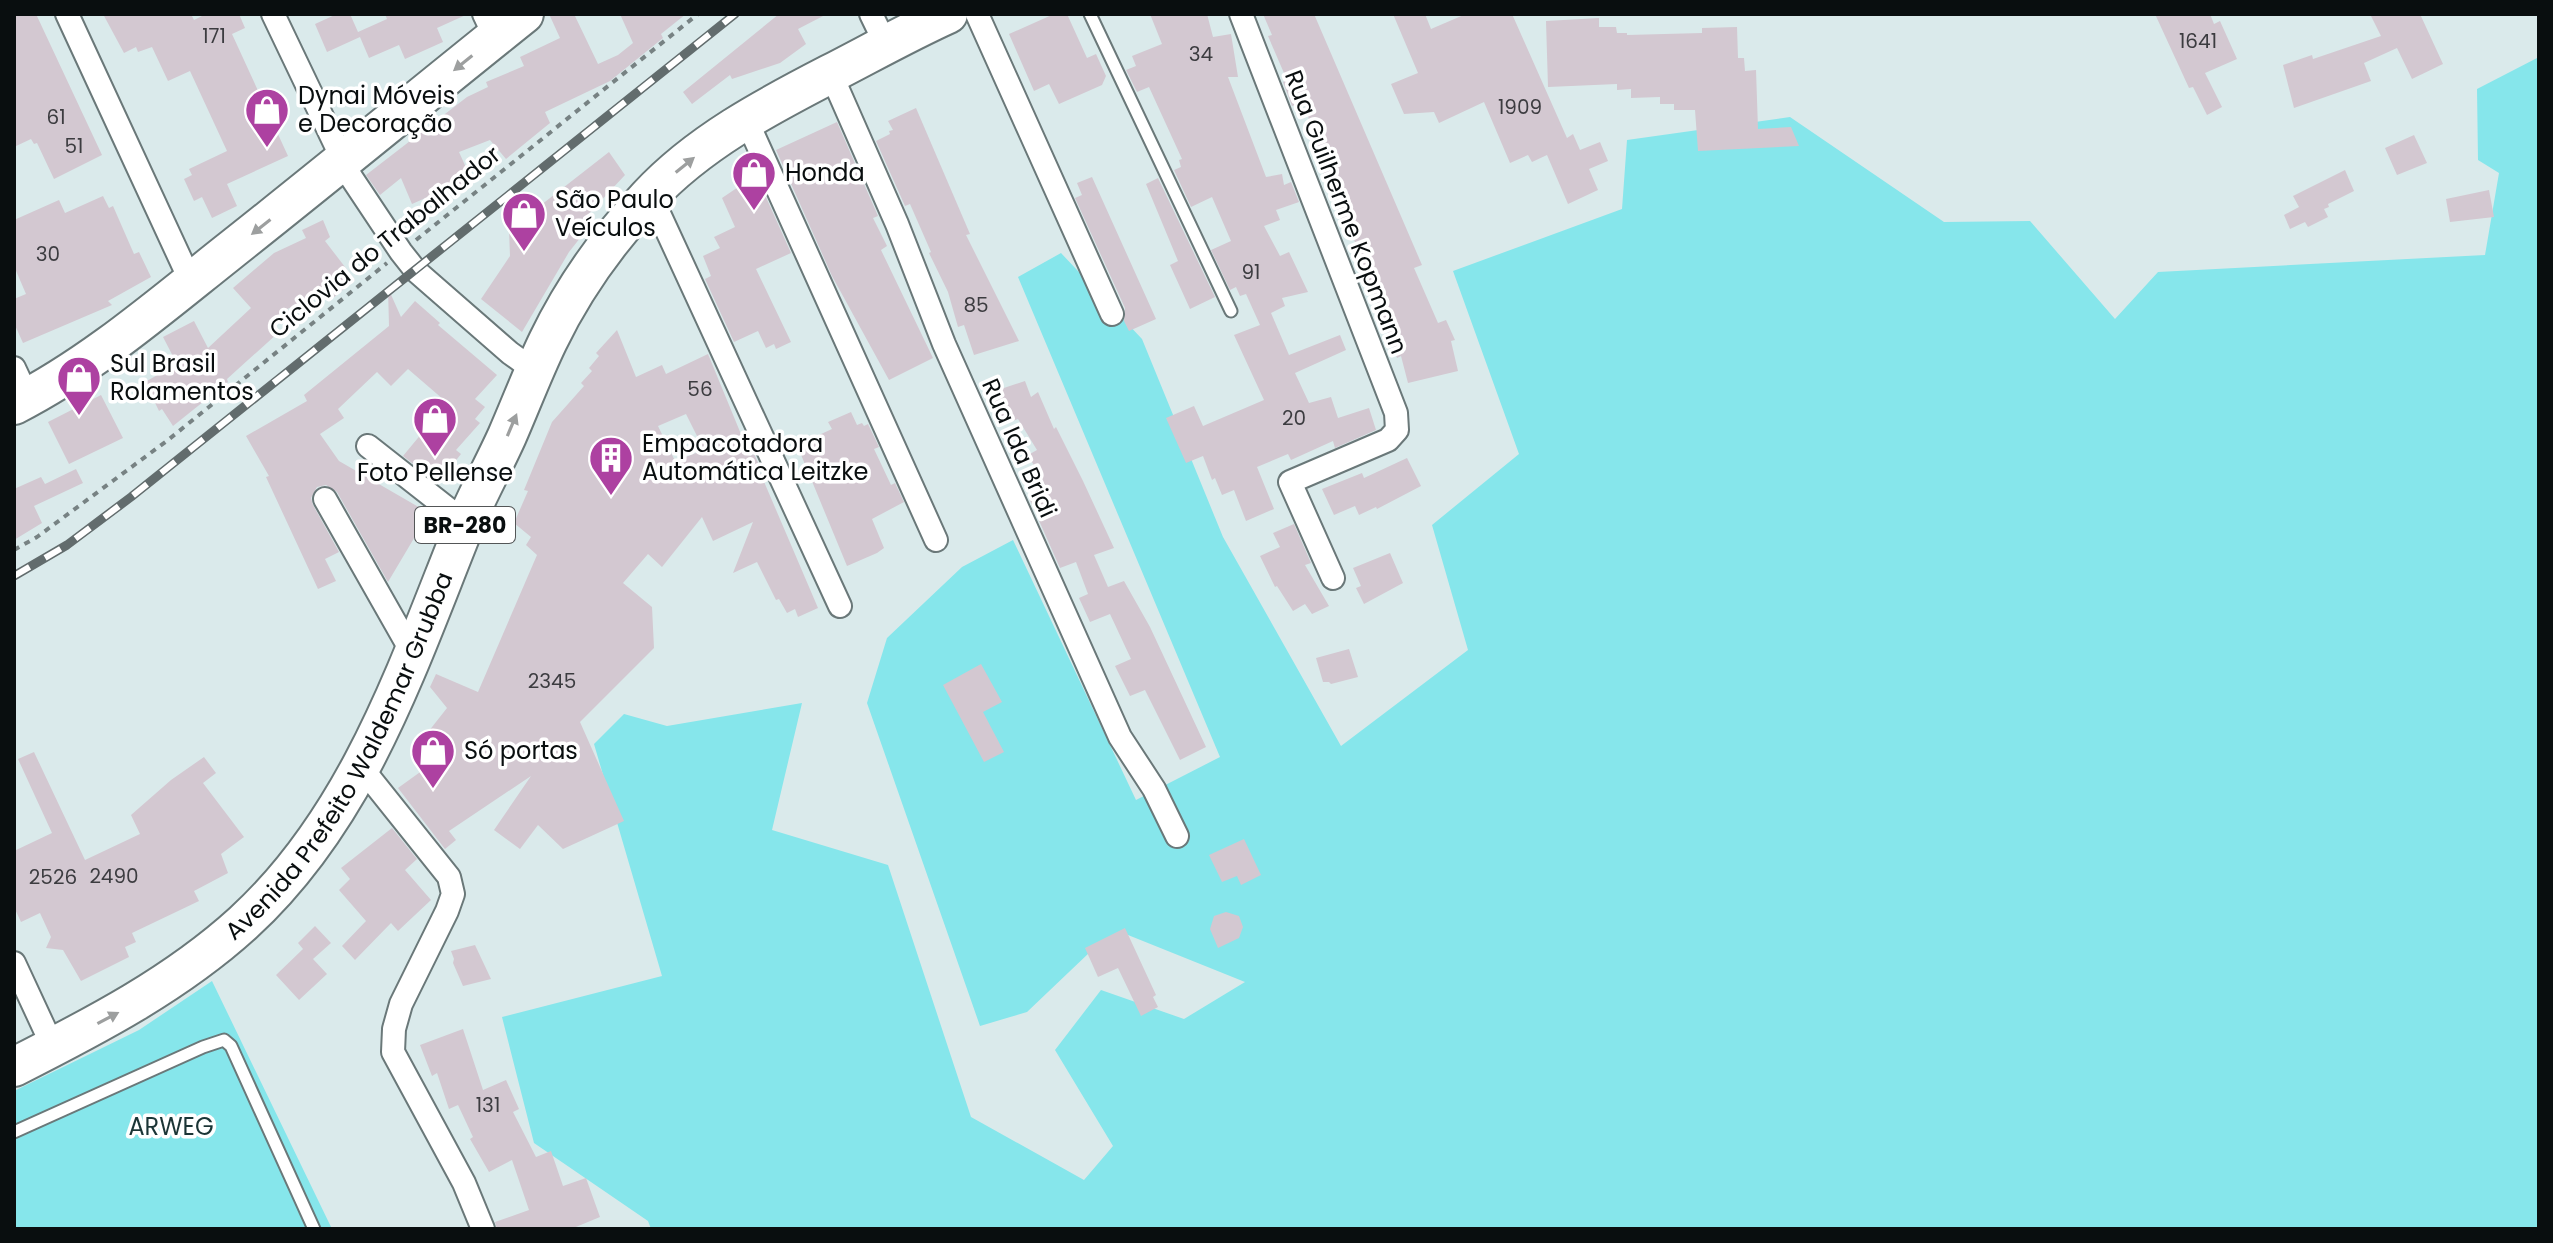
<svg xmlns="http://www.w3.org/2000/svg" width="2553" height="1243" viewBox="0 0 2553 1243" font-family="Poppins,sans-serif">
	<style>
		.green { fill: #86e6eb }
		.building { fill: #d3c8d1; fill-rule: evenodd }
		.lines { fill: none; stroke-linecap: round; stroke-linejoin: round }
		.service-casing { stroke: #6a7879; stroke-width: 15 }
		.minor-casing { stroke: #6a7879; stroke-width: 26 }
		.trunk-casing { stroke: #6a7879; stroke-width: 42 }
		.path { stroke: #778283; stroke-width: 4; stroke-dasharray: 6 6; stroke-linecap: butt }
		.service { stroke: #fff; stroke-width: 11 }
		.minor { stroke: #fff; stroke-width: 22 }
		.trunk { stroke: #fff; stroke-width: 38 }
		.rail-casing { stroke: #626c6d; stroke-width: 9 }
		.rail { stroke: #fff; stroke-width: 6; stroke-dasharray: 18; stroke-linecap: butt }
		.oneway { fill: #9d9f9f }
		.labels { text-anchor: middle; stroke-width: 7; stroke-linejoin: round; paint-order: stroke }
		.number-label { font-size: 20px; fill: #3c3c40 }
		.shield { fill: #fff; stroke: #535657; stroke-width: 2 }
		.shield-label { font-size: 22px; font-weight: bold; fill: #090e0f }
		.poi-label { font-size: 24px; fill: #090e0f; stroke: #fff; text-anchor: start }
		.street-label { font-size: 24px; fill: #090e0f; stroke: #fff }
		.park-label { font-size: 24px; fill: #1b3536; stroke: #fff }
	</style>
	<rect width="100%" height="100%" fill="#daeaeb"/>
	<path class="green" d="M2539 57V1229H651L648 1221 534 1143 502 1017 662 976 594 744 624 714 667 726 802 703 772 830 888 865 971 1117 1084 1180 1113 1146 1055 1050 1101 990 1184 1019 1245 982 1128 935 1090 952 1027 1012 980 1026 867 703 887 638 962 567 1013 540 1136 800 1220 757 1018 277 1061 253 1142 339 1223 537 1341 746 1468 650 1432 525 1519 454 1453 271 1622 209 1627 140 1790 117 1944 222 2030 221 2115 319 2158 272 2485 255 2499 173 2478 160 2477 89Z
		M212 981 332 1229H14V1091L139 1030Z"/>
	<path class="building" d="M14 14H36L102 155 54 179 37 143 34 144 31 139 14 147Z
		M103 14H191L194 20 206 14H239L245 28 232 34 288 156 227 184 237 206 212 218 202 197 194 201 184 179 192 175 189 169 227 151 190 71 168 81 152 47 138 52 136 47 124 53Z
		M337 14H350L358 32 387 19 385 14H468L437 28 443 42 405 59 399 45 369 58 360 37 327 52 315 24Z
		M549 14H574L598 64 618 55 633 43 620 14H686L661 34 663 38 610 81 545 112 550 123 506 159 490 140 459 152 472 181 447 192 449 198 434 205 430 196 412 204 401 178 380 195 366 175 467 97 488 87 486 82 524 66 520 57 560 38Z
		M779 14H827L798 29 806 44 780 63 732 79 730 75 692 104 683 92Z
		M1054 14H1067L1087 58 1096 54 1106 76 1102 85 1059 104 1049 84 1034 91 1009 34Z
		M1150 14H1207L1213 37 1231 34 1238 77H1228L1266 177 1282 174 1284 185 1291 182 1299 202 1276 210 1280 220 1264 226 1280 256 1289 252 1308 292 1282 298 1285 306 1271 313 1289 355 1340 335 1346 350 1295 373 1309 403 1331 397 1338 418 1369 408 1376 430 1335 448 1333 441 1291 460 1288 454 1257 467 1274 509 1246 521 1234 490 1222 495 1215 478 1212 480 1203 456 1186 463 1166 418 1194 406 1203 426 1264 400 1234 335 1260 325 1246 294 1240 296 1236 287 1230 290 1211 250 1231 241 1212 197 1191 207 1174 170 1181 167 1179 160 1182 159 1149 87 1137 92 1126 70 1136 66 1132 56 1162 44Z
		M1263 14H1314L1422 265 1414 268 1438 323 1446 320 1455 340 1451 341 1458 371 1408 383 1401 356 1397 358 1352 234 1349 228 1345 229 1315 153 1319 152 1304 103 1292 106 1283 82 1287 80 1268 36 1272 35Z
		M1393 14H1425L1431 29 1466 14H1512L1567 138 1573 134 1580 150 1600 142 1608 161 1589 169 1598 190 1568 204 1547 155 1532 162 1528 155 1510 163 1484 102 1439 123 1434 112 1404 114 1391 84 1418 73Z
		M2155 14H2210L2214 24 2220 21 2237 59 2205 73 2222 107 2207 115 2193 87 2189 88Z
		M2370 14H2420L2443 64 2412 79 2397 48 2364 63 2371 81 2294 108 2283 65 2312 55 2313 59 2381 36Z
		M1599 18V27H1616L1617 33H1627V35L1702 33V28L1737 27 1738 58H1744L1745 71 1756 70 1758 129 1791 127 1799 146 1698 151 1695 110H1674V104H1660V97L1631 98V89L1617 90V84L1548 87 1546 21Z
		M916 108 970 234 966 235 1019 341 974 355 964 325 958 327 948 292 929 253 931 252 910 204 905 206 876 141 890 134 889 131 893 130 888 121Z
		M837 122 878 216 873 218 887 246 881 250 933 358 889 380 832 276 776 150Z
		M2414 135 2427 163 2397 175 2385 148Z
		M609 152 625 175 582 221 588 228 569 252 522 332 481 299 510 256 509 230Z
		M2345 170 2354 191 2328 204 2329 207 2324 209 2328 217 2308 227 2305 222 2290 229 2284 215 2299 207 2293 196Z
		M756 175 791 253 756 269 791 342 776 349 774 344 766 348 758 331 734 342 705 279 711 276 703 256 720 248 714 237 735 227 722 198Z
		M1092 177 1156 319 1129 331 1124 321 1125 308 1075 198 1082 195 1077 183Z
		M1158 178 1215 297 1190 309 1170 265 1178 261 1146 184Z
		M2489 190 2494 217 2450 222 2446 199Z
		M103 196 109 208 113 206 134 254 139 252 151 277 108 301 112 305 23 343 14 323V299L26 294 14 266V220L59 200 65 213Z
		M323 220 330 237 325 241 355 280 333 298 329 290 285 310 270 323 278 333 227 379 228 382 173 426 162 409 159 411 145 382 177 364 163 337 194 321 208 348 251 308 233 288 274 253 306 238 302 230Z
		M388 288 401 317 415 301 440 323 438 325 497 375 475 399 485 407 475 419 480 423 456 450 461 454 438 483 403 456 427 427 424 424 444 400 408 369 391 386 377 372 338 409 344 418 320 434 339 461 429 513 388 582 337 492 326 485 317 487 311 498 313 505 339 552 325 559 336 581 318 589 266 477 269 476 246 436 307 401 304 395 389 326Z
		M617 330 636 377 662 365 666 374 708 354 750 456 754 454 761 469 759 470 818 608 798 617 795 609 787 613 779 599 776 600 757 562 733 573 753 522 713 541 702 517 662 567 648 554 623 583 652 607 654 648 580 722 624 821 563 849 538 825 520 849 494 830 531 776 449 831 456 840 445 849 398 788 441 757 421 741 447 708 430 687 436 674 478 692 537 555 526 545 531 537 514 523 528 491 524 490 552 422 584 386 581 383 592 371 589 368 599 356 596 353ZM686 414 704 450 675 461 658 426Z
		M1025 381 1031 397 1038 392 1054 429 1056 427 1083 481 1114 548 1094 555 1108 587 1124 581 1150 627 1206 747 1180 760 1145 690 1130 696 1115 666 1131 659 1110 614 1090 622 1079 598 1088 594 1076 562 1060 568 1029 498 1049 492 1028 455 1037 450 1018 419 999 426 986 394Z
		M101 395 123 438 69 464 48 422Z
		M851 412 857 425 862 423 864 426 868 424 879 447 874 449 891 485 895 483 904 502 872 519 884 548 877 553 847 566 797 445 832 429 828 422Z
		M1407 458 1421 486 1377 509 1376 507 1359 515 1355 506 1334 515 1322 489 1362 473 1364 478Z
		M76 469 83 483 34 506 42 523 14 540V489L41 477 45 484Z
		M1294 524 1311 563 1305 565 1329 606 1312 614 1305 604 1293 611 1277 586 1275 587 1260 556 1280 547 1273 533Z
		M1390 553 1403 583 1364 604 1356 588 1361 586 1353 568Z
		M1349 649 1358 677 1331 684 1329 682H1323L1316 658Z
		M981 664 1002 702 983 712 1004 752 984 762 943 685Z
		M34 752 85 860 140 834 131 815 171 780 204 757 216 773 203 783 244 837 221 854 228 873 194 891 199 901 132 933 136 942 125 947 129 957 81 981 63 950 46 948 51 937 40 913 21 922 14 907V851L52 833 18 759Z
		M392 828 417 859 405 870 431 900 398 931 391 923 355 960 342 946 366 921 339 890 350 879 341 868Z
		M1244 839 1261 875 1241 885 1237 876 1222 882 1209 855Z
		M1226 912 1239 916 1243 927 1239 938 1218 948 1210 929 1214 916Z
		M315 926 331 943 313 959 327 974 299 1000 276 975 303 949 298 943Z
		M1125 928 1156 995 1153 997 1158 1007 1141 1016 1118 968 1098 977 1085 948Z
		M475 945 491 979 463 986 453 963 454 959 451 951Z
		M463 1029 483 1090 506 1080 519 1109 513 1112 536 1157 551 1151 563 1186 586 1178 600 1217 571 1229H497L495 1222 529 1210 512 1160 489 1172 470 1139 473 1137 458 1105 449 1109 437 1073 432 1076 420 1045Z"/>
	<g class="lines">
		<g class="service-casing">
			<path id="service" d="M1090 14 1231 311
				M14 1132 203 1047 224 1040 231 1046 314 1229"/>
		</g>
		<g class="minor-casing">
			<path id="minor" d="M67 14 191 282
				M273 14 351 177 401 252 416 271 510 353 535 371
				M484 14 495 37
				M871 14 886 45
				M977 14 1112 314
				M1241 14 1396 413 1397 430 1388 440 1290 482 1333 578
				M831 74 897 224 944 344 1120 737 1154 789 1177 836
				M746 119 936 540
				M650 194 840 606
				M14 368 28 398
				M368 446 466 523
				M325 499 413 654
				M361 767 449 877 453 894 447 911 401 1004 394 1029 393 1052 464 1183 483 1229
				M14 963 53 1047"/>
		</g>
		<g class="trunk-casing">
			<g id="trunk">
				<path d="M14 405C92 365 158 308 226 254 326 175 424 94 524 14"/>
				<path id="s1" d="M14 1067C95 1026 176 984 243 923 358 818 407 668 463 529 476 497 493 467 507 436 521 404 533 372 548 341 573 289 609 239 648 197 698 143 766 107 830 74 869 54 908 32 948 14"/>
			</g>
		</g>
		<path class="path" d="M416 240 698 14
			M14 550 37 537 168 440 387 263"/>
		<use href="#service" class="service"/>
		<use href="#minor" class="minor"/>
		<use href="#trunk" class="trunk"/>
		<g class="rail-casing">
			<path id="rail" d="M14 576 67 545 131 497 735 14"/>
		</g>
		<use href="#rail" class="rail"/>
	</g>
	<defs><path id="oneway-solid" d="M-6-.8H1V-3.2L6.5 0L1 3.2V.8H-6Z" transform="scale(2)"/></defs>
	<g class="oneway">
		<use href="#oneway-solid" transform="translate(463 63) rotate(141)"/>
		<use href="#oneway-solid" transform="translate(685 165) rotate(-39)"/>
		<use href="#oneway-solid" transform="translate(261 227) rotate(142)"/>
		<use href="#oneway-solid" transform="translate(512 425) rotate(-67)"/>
		<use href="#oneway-solid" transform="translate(108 1018) rotate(-28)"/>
	</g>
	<defs>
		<g id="shop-pin" transform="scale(2.3)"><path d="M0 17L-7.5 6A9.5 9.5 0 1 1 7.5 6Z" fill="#ad41a1" stroke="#fff"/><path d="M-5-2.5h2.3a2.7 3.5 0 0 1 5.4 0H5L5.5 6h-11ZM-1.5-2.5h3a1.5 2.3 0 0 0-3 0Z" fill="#fff"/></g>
		<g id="building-pin" transform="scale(2.3)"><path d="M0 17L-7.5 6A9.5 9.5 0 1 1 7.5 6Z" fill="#ad41a1" stroke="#fff"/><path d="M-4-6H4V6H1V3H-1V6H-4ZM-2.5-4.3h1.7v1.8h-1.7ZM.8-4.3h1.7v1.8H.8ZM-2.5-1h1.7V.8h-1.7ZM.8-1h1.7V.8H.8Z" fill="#fff"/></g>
	</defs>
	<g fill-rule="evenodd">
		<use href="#shop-pin" x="267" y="110"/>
		<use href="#shop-pin" x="754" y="173"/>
		<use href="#shop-pin" x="524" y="214"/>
		<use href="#shop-pin" x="79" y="378"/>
		<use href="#shop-pin" x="435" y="419"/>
		<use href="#building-pin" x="611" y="458"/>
		<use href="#shop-pin" x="433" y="751"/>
	</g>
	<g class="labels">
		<g class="number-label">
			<text x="214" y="43">171</text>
			<text x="2198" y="48">1641</text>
			<text x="1201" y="61">34</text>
			<text x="1520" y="114">1909</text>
			<text x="56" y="124">61</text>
			<text x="74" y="153">51</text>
			<text x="48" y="261">30</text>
			<text x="1251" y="279">91</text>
			<text x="976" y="312">85</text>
			<text x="700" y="396">56</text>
			<text x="1294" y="425">20</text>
			<text x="552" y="688">2345</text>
			<text x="114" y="883">2490</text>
			<text x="53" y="884">2526</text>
			<text x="488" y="1112">131</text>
		</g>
		<rect class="shield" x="415" y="507" width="100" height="36" rx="6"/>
		<g class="shield-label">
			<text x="465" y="533">BR-280</text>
		</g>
		<g class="poi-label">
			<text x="298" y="104">Dynai Móveis<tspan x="298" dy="28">e Decoração</tspan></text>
			<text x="785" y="181">Honda</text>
			<text x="555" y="208">São Paulo<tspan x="555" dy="28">Veículos</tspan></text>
			<text x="110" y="372">Sul Brasil<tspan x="110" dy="28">Rolamentos</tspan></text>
			<text x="642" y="452">Empacotadora<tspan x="642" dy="28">Automática Leitzke</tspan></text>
			<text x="435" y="481" text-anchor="middle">Foto Pellense</text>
			<text x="464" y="759">Só portas</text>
		</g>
		<g class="street-label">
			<text transform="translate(1346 212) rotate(69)" y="8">Rua Guilherme Kopmann</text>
			<text transform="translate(385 242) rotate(-39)" y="8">Ciclovia do Trabalhador</text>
			<text transform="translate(1019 448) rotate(66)" y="8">Rua Ida Bridi</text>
			<text dy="8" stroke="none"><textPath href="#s1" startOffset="466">Avenida Prefeito Waldemar Grubba</textPath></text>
		</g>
		<g class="park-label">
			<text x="171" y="1135">ARWEG</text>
		</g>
	</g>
	<rect width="2553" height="1243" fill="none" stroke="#090e0f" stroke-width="32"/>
</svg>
